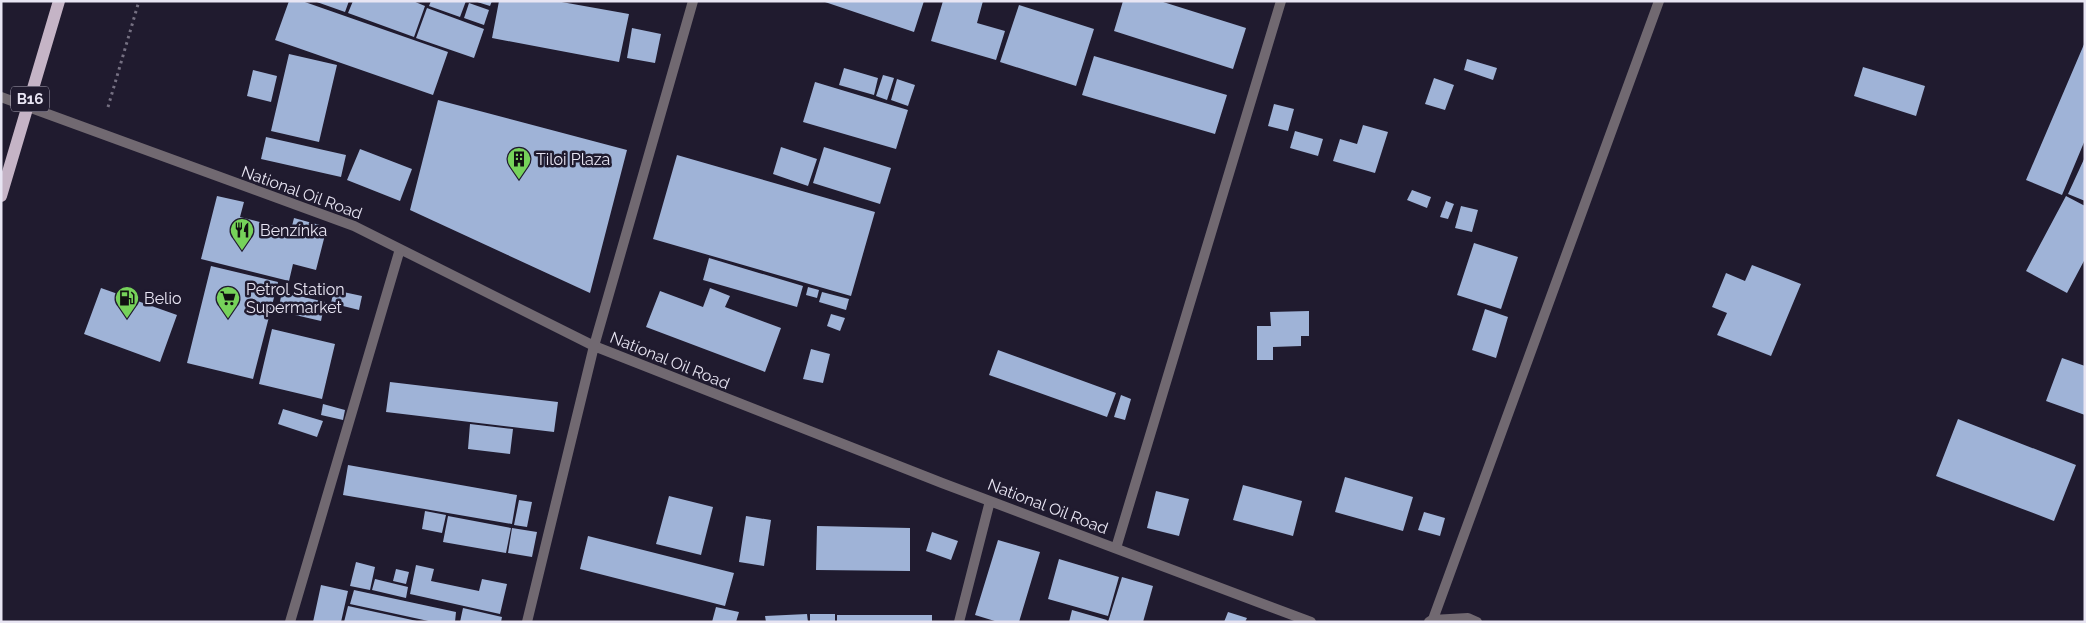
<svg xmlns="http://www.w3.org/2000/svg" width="2086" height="623" viewBox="0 0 2086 623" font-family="Raleway,sans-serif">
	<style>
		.building { fill: #9fb3d7 }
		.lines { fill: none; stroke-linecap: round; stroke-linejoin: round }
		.path { stroke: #757082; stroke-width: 3; stroke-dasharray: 2.5 4; stroke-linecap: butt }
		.minor { stroke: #716971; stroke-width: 10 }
		.primary { stroke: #c5b4c6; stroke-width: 12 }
		.labels { text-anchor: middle; stroke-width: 5; stroke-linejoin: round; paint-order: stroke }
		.shield { fill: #201b2f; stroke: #aca8b8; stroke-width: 1 }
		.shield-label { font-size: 15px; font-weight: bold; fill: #e8e5f3 }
		.poi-label { font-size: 16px; fill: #e8e5f3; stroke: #201b2f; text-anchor: start }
		.street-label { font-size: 16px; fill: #e8e5f3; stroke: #201b2f }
	</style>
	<rect width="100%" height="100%" fill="#201b2f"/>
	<path class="building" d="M289 1H302L448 52 433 95 275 40Z
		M314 1H349L345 12Z
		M353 1H413L425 6 414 37 348 13Z
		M431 1H466L460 17 429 6Z
		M474 1H492L490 6Z
		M499 1H556L629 14 619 62 492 38Z
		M822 1H924L914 32Z
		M943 1H983L977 23 1005 31 996 60 931 41Z
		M1123 1H1160L1246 28 1233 69 1114 31Z
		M469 3 489 10 484 25 464 18Z
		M1019 5 1094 29 1076 86 1000 62Z
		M427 8 484 29 474 58 416 38Z
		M632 28 661 34 655 63 627 58Z
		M2085 42V140L2062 195 2026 180Z
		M289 54 337 65 319 142 271 131Z
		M1094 56 1227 95 1215 134 1082 95Z
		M1467 59 1497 68 1493 80 1464 70Z
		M1863 67 1925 86 1916 116 1854 96Z
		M844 68 878 78 874 95 839 85Z
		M253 70 277 76 271 102 247 96Z
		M883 75 894 78 887 100 876 96Z
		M1434 78 1454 85 1445 110 1425 104Z
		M897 79 915 85 908 106 891 100Z
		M815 82 908 110 896 149 803 122Z
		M438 100 627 150 590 293 410 210Z
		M1274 104 1294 109 1288 131 1268 126Z
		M1363 125 1388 132 1375 173 1333 161 1340 139 1357 144Z
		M1295 131 1323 139 1318 156 1290 148Z
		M266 137 346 155 341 177 261 159Z
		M781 147 817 159 808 186 773 174Z
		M824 147 891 168 880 204 813 183Z
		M360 149 412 169 400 201 347 180Z
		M677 155 875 212 851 296 653 239Z
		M2085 157V201L2068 194Z
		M1412 190 1431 197 1427 208 1407 200Z
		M217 196 244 202 240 217 291 230 294 218 327 227 316 270 293 264 289 281 201 259Z
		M2066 196 2085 206V259L2067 293 2026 271Z
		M1446 201 1454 204 1448 219 1440 217Z
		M1461 206 1478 210 1472 232 1455 228Z
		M1474 243 1518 257 1501 309 1457 295Z
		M709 258 803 286 797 307 703 280Z
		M1752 265 1801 284 1771 356 1717 335 1727 313 1712 307 1726 273 1745 281Z
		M211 266 278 282 253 379 187 363Z
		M808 287 819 290 817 298 806 295Z
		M101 288 177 315 160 362 84 334Z
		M710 288 730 296 725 307 781 328 765 372 646 327 660 291 703 307Z
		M334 290 362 296 359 310 331 303Z
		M282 292 325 302 321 321 278 311Z
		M822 292 849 299 846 310 819 302Z
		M1485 309 1508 317 1496 358 1472 350Z
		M1309 311V336H1301V346L1273 347V360H1257V326H1271L1270 312Z
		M831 314 845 318 840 331 827 326Z
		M272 329 335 344 322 399 259 384Z
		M811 349 830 354 823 383 803 379Z
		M998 350 1116 393 1107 417 989 375Z
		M2062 358 2085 366V415L2046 401Z
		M390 382 558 402 554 432 386 412Z
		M1121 395 1131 399 1125 420 1114 417Z
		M323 404 345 410 343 420 321 415Z
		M283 409 323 421 317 437 278 424Z
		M1958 419 2076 465 2054 521 1936 476Z
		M470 424 513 429 510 454 468 449Z
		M348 465 517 495 512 524 343 495Z
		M1345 477 1413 497 1403 531 1335 512Z
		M1243 485 1302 501 1293 536 1233 520Z
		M1156 491 1189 499 1179 536 1147 528Z
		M669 496 713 507 701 555 656 544Z
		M519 500 532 502 527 527 514 525Z
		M425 511 446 515 442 533 422 529Z
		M1424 512 1445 518 1440 536 1418 530Z
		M448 516 511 528 506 553 443 542Z
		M746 516 771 520 764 566 739 562Z
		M817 526 910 528V571L816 570Z
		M512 528 537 532 532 557 508 553Z
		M932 532 958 541 951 560 926 551Z
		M588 536 734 573 725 606 580 569Z
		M998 540 1040 552 1019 622H998L975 615Z
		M1059 559 1119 577 1108 616 1048 599Z
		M356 562 375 567 370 590 350 586Z
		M416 565 434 569 431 581 479 591 482 579 507 584 500 614 410 594Z
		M396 569 409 572 406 584 393 581Z
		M1122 577 1153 586 1143 622H1108Z
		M375 579 408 587 406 598 372 590Z
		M321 585 348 591 341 622H313Z
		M354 590 456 612 455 622H433L350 604Z
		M348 606 417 621V622H344Z
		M716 607 739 612 736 622H712Z
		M463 608 502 617 501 622H460Z
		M1072 610 1107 620 1106 622H1069Z
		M1228 612 1247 618 1245 622H1224Z
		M807 614 808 622H766L765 616Z
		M810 614H835V622H810Z
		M837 615H932V622H837Z"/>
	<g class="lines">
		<path class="path" d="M108 107 139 1"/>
		<path class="minor" d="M1 97 354 226 594 346 942 483 1311 622
			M1116 548 1281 1
			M290 622 400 249
			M527 622 594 346 693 1
			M959 622 990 501
			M1429 622 1432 620 1468 618 1477 622
			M1432 622 1659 1"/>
		<path class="primary" d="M1 196 59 1"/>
	</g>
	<defs>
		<g id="building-pin" transform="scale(1.25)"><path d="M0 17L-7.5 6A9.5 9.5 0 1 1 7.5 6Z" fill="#76d25a" stroke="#201b2f"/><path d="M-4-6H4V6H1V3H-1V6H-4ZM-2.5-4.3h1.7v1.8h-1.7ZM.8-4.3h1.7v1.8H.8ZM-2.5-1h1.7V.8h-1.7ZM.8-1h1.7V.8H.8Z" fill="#111"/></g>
		<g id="restaurant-pin" transform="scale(1.25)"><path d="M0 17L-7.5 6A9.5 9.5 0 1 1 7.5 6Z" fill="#76d25a" stroke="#201b2f"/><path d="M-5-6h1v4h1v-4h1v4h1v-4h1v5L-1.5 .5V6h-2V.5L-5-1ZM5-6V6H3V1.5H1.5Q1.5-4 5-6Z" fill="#111"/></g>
		<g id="fuel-pin" transform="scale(1.25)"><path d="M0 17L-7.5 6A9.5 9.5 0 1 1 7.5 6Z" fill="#76d25a" stroke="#201b2f"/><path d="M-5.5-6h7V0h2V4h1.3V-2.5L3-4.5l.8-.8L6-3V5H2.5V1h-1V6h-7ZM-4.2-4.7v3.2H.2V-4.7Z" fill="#111"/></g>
		<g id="supermarket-pin" transform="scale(1.25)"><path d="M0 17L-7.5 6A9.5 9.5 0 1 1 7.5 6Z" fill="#76d25a" stroke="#201b2f"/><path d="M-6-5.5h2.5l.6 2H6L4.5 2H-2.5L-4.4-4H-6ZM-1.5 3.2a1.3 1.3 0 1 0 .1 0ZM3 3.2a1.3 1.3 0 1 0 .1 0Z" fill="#111"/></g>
	</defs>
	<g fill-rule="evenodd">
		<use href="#building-pin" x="519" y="159"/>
		<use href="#restaurant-pin" x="242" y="230"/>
		<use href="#fuel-pin" x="127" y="298"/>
		<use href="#supermarket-pin" x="228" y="298"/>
	</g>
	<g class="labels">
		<rect class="shield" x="11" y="86.5" width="38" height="25" rx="4"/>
		<g class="shield-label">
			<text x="30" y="104">B16</text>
		</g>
		<g class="poi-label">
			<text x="536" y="165">Tiloi Plaza</text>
			<text x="260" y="236">Benzínka</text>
			<text x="246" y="295">Petrol Station<tspan x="246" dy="18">Supermarket</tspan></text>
			<text x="144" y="304">Belio</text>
		</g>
		<g class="street-label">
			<text transform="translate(302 192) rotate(20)" y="6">National Oil Road</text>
			<text transform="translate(670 360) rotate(22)" y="6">National Oil Road</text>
			<text transform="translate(1048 506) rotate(21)" y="6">National Oil Road</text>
		</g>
	</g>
	<rect width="2086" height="623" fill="none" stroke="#e8e5f3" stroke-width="5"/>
</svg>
